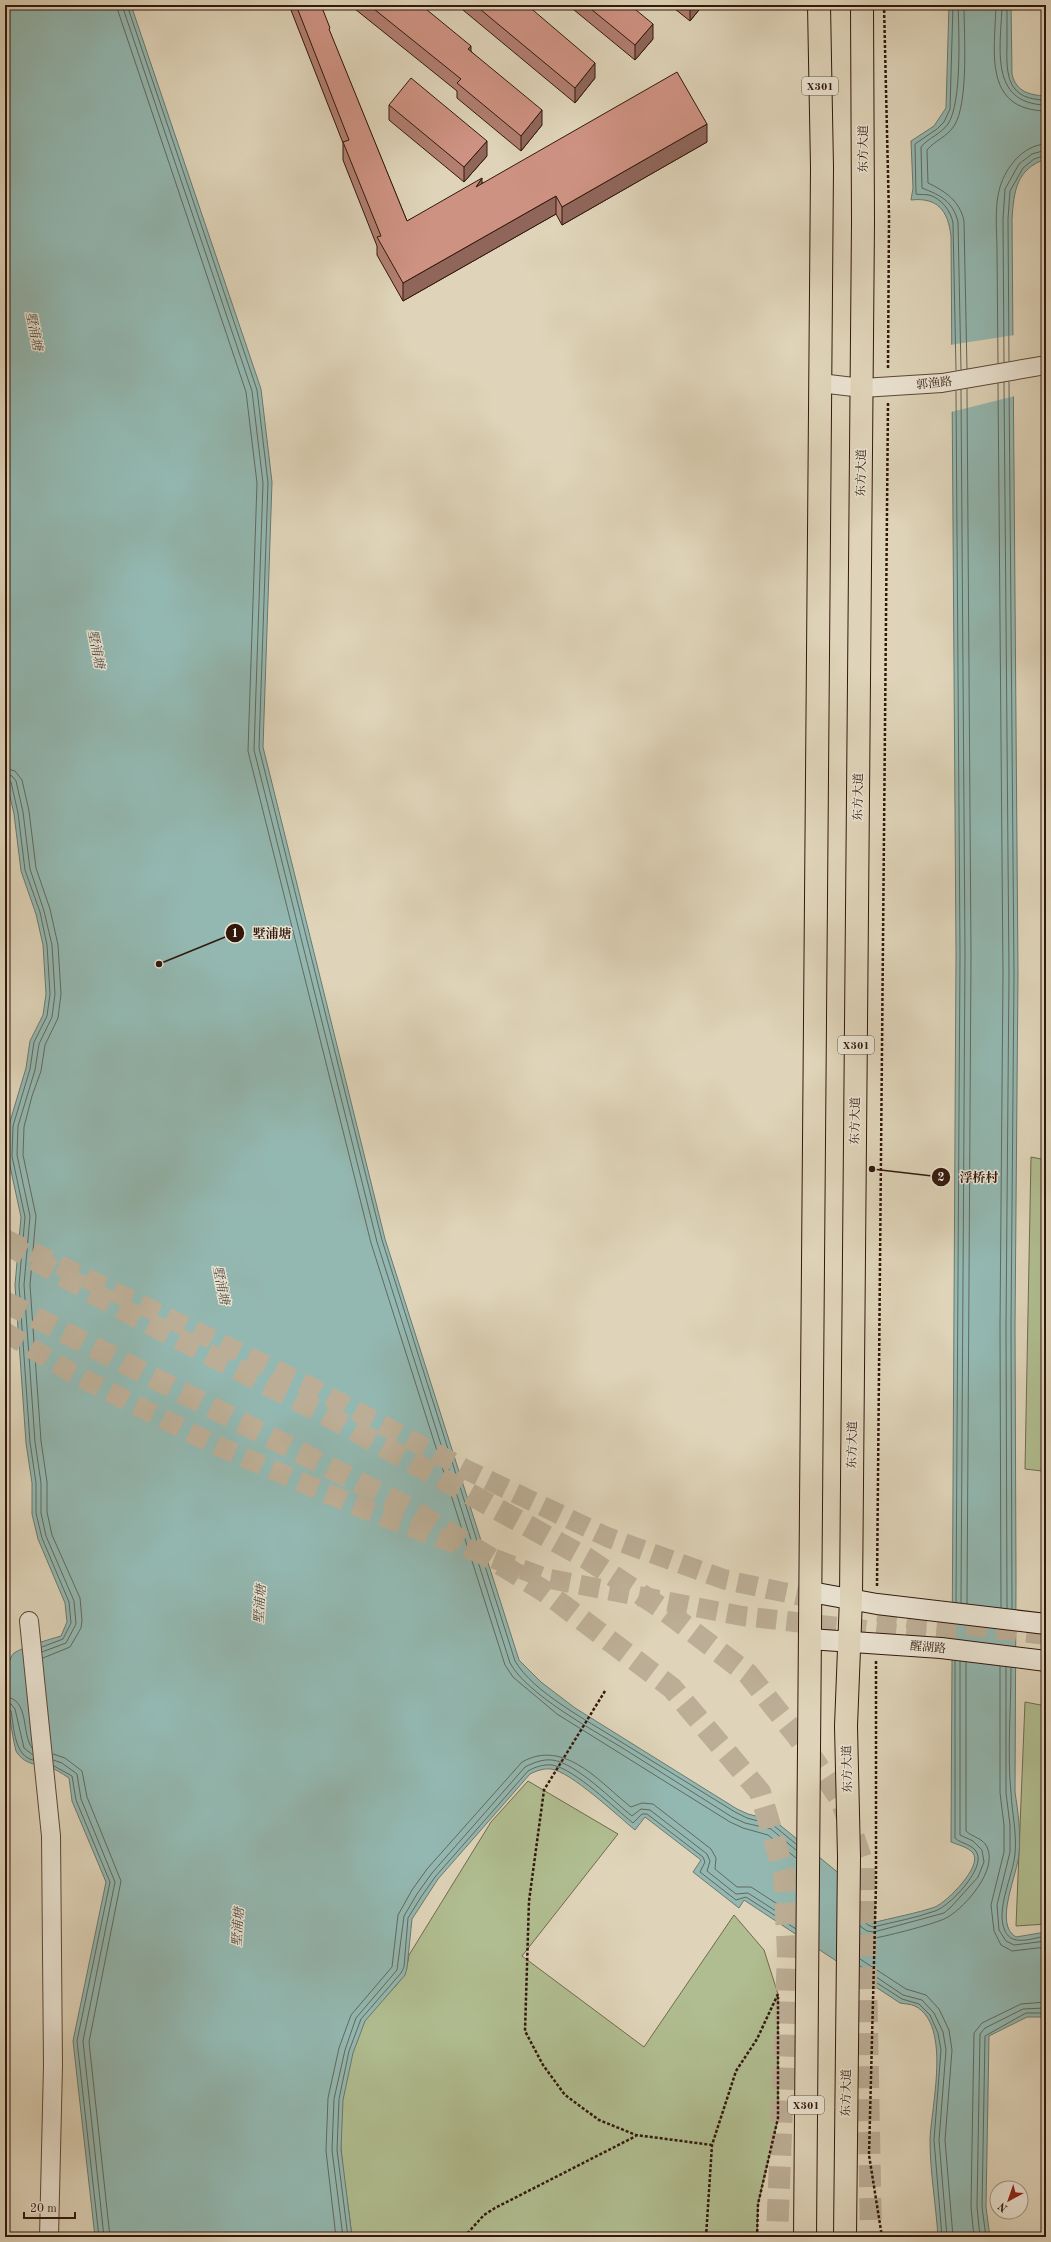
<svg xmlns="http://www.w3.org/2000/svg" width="1051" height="2242" viewBox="0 0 1051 2242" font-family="'Old Standard TT','Noto Serif SC',serif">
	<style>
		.green { fill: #b0bd90; stroke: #716a4e }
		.water { fill: #93b8b1; stroke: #6c786f }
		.pier { fill: #dfd4b9 }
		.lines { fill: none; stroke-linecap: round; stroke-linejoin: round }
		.shore { stroke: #62685e; stroke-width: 1 }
		.secondary-tunnel { stroke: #bcae96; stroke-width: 20; stroke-dasharray: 20 10; stroke-linecap: butt }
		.primary-tunnel { stroke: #bcae96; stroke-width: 22; stroke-dasharray: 22 11; stroke-linecap: butt }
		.tertiary-casing { stroke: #5d4737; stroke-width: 20 }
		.secondary-casing { stroke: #32180c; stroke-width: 22 }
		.primary-casing { stroke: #32180c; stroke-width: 24 }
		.path { stroke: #32180c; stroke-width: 2.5; stroke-dasharray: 3 2; stroke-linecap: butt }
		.tertiary { stroke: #eae3d2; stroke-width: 18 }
		.secondary { stroke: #eae3d2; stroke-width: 20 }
		.primary { stroke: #dfd4b9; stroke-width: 22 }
		.wall { fill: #b17e70; stroke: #32180c }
		.shaded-wall { fill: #90665b; stroke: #32180c }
		.building { fill: #ce9282; stroke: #32180c }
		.labels { text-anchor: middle; stroke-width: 3; stroke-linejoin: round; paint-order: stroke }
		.shield { fill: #eae3d2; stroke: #695547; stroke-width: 1 }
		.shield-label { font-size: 11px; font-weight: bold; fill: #32180c }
		.street-label { font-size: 12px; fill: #32180c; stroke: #eae3d2 }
		.water-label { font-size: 13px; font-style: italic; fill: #4f483e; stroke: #eae3d2 }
		.leader { fill: none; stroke: #32180c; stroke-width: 1.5 }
		.callout-dot { fill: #32180c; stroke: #eae3d2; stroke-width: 1.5 }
		.mark-label { font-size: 12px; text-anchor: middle; font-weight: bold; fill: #fff }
		.callout-label { font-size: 13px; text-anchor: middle; font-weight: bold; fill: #32180c; stroke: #eae3d2; stroke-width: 3; stroke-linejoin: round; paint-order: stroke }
	</style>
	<rect width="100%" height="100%" fill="#dfd4b9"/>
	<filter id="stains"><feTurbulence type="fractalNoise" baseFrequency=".005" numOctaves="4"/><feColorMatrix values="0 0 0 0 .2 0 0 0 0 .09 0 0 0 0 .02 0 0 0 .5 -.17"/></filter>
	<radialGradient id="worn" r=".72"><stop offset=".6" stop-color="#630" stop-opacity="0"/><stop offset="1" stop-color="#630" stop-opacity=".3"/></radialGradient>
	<path class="green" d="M1031 1157 1046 1160V1581L1042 1471 1025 1469Z
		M1025 1702 1046 1706V1924L1016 1926Z
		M528 1781 618 1834 522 1956 644 2047 734 1915 764 1950 778 1994V2118L758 2204 757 2237H352C349 2208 343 2179 341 2149 338 2111 347 2056 364 2022 378 1996 405 1990 409 1955L491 1822Z"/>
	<path class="water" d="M5 5H131L261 389 272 482 263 747 385 1239 519 1660 541 1682 575 1708 737 1809 748 1814 775 1821 841 1875 856 1890 865 1918 872 1923C891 1918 918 1913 935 1907 947 1902 983 1866 973 1853 968 1847 958 1845 951 1842L956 954 951 236C948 211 938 197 911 200L913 188 911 141 934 126 946 108 949 5H1011L1012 74C1016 92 1030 95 1045 96L1046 159C1016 169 1014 191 1012 219L1018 974 1015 1326 1016 1580 1015 1792C1018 1812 1021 1833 1019 1853 1018 1874 993 1924 1016 1937L1046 1932V2017H1027L989 2036 986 2207 990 2237H938C936 2205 930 2172 930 2140 931 2107 952 2025 915 2006 911 2004 905 2004 900 2003L744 1900 739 1908 693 1872 701 1860 645 1817 635 1830C618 1816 570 1771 551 1769 544 1768 536 1771 530 1774L438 1879 412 1919 407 1968 405 1975 365 2021 353 2053 343 2100 341 2149 352 2237H95L73 2041 106 1882 72 1801 69 1778C65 1776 62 1773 58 1771 43 1763 26 1768 16 1751 11 1731 0 1666 14 1653 25 1646 48 1640 61 1636L67 1622 65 1603 38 1539 32 1514V1483L26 1443 15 1285 21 1217 8 1157 9 1125 26 1068 30 1041 43 1015 46 994 43 945 36 914 21 871 14 814 5 775Z"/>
	<path class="pier" d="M1015 335V396L951 412 950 345Z"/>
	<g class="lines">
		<path class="shore" d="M116 5 246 392 257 483 248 751 371 1243 505 1665 513 1677 557 1714 730 1822 743 1828 768 1835 796 1858
			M122 5 252 391 263 483 254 750 377 1242 510 1663C527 1694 591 1729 621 1747 658 1770 695 1794 732 1817L745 1823 771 1829 796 1850
			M127 5 257 390 268 483 259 748 382 1240 515 1661C533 1692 588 1721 618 1740 657 1764 696 1788 735 1812L747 1818 773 1825 796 1844
			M953 5 950 109 944 122 937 129 915 144 916 194C920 195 925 194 929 195 941 198 951 211 953 223L956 370
			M958 5C959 32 962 103 948 124 941 134 928 138 921 147L922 188C940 195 953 201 958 222L961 370
			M964 5C964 34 969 103 954 126 947 137 934 141 927 150L928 183C945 191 960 201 964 221L967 369
			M996 5C995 50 982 110 1046 111
			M1002 5C1001 46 988 104 1046 105
			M1007 5C1007 18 1007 32 1007 45 1006 77 1008 100 1046 100
			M1009 361 1008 219 1010 191 1023 168 1034 159 1046 155
			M1004 362 1003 219 1005 189 1019 164 1032 154 1046 150
			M998 363C998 326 997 288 997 251 997 231 994 207 1000 187 1006 167 1023 145 1046 144
			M1004 382 1009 974 1006 1326 1007 1608
			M1009 382 1014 974 1011 1326 1012 1609
			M998 383 1003 974 1000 1326 1001 1608
			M5 768 15 771 22 780 29 811 36 868 50 909 58 945 61 994 58 1018 45 1045 41 1071 32 1096 24 1127 23 1155 36 1216 30 1285 41 1441 47 1482V1512L52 1535 80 1598 82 1620 81 1628 70 1647 43 1658
			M5 774 12 776 16 781 23 812 30 869 44 911 52 945 55 994 52 1017 39 1044 35 1070 18 1126 17 1155 30 1216 24 1285 35 1442 41 1483V1513L46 1536 74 1601 76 1624 66 1643 42 1652
			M5 779 11 782 18 813 25 870 40 912 47 945 50 994 47 1016 34 1042 30 1069 13 1126 12 1156 25 1217 19 1285 30 1442 36 1483V1513L42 1538 69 1602 71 1623 63 1639 42 1647
			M956 1602 960 954 956 391
			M961 1603 965 954 961 390
			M967 1604 971 955 967 389
			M1000 1666V1793L1004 1825V1852L991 1905 994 1931 1001 1945 1012 1951 1046 1947
			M1006 1667V1793L1010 1825V1852L997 1905 999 1930 1006 1941 1014 1945 1046 1941
			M1011 1668C1011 1709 1007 1752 1011 1793 1012 1813 1017 1833 1015 1854 1013 1876 995 1910 1005 1931 1012 1947 1033 1938 1046 1936
			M5 1697C30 1698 21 1734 32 1748
			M5 1703 11 1704 15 1709 24 1748 33 1755
			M5 1708 11 1711C14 1727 14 1756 33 1760
			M53 1754 65 1758 82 1771 87 1797 121 1881 89 2042 110 2237
			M53 1760 62 1763 77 1774 81 1799 115 1882 83 2041 104 2237
			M54 1766 72 1776 76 1800 110 1882 77 2041 99 2237
			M860 1918 868 1925 873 1927C893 1922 916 1918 935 1911 950 1906 985 1869 977 1853 973 1844 961 1844 955 1838V1661
			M860 1926 867 1931 874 1932 944 1913 951 1907 978 1877 984 1862 982 1850 973 1841 960 1835V1661
			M860 1934C865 1937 869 1938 875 1938 887 1936 939 1923 948 1917 966 1906 998 1870 987 1847 983 1838 972 1837 966 1831V1662
			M860 1959 906 1989 926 1995 939 2009 949 2030 952 2050 945 2140 953 2237
			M860 1966 903 1995 922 2000 934 2013 943 2032 946 2050 939 2140 947 2237
			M860 1972 902 1999 919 2004 930 2015 938 2033 941 2050 934 2140 942 2237
			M336 2237 326 2151 328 2098 339 2048 351 2015 392 1967 398 1915 412 1890 427 1869 522 1762C565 1738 600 1783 631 1807L642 1803 653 1804 711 1849 716 1858 715 1869 737 1887H751L796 1916
			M343 2237 332 2150 334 2099 345 2050 356 2018 397 1970 404 1916 417 1894 432 1873 525 1767C533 1763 542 1759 552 1760 575 1762 613 1801 632 1816L641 1809 650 1810 707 1854 710 1861 707 1871 736 1894 748 1893 796 1924
			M348 2237 337 2150 339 2099 349 2051 361 2019 401 1973 404 1967 408 1918 421 1897 435 1877 528 1771C535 1767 544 1764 552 1765 575 1769 614 1808 633 1823L642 1814H647L703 1857 705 1862 700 1872 736 1900 746 1897 796 1929
			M974 2237 971 2207 974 2033 982 2023 1021 2004 1046 2002
			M980 2237 977 2207 980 2034 985 2028 1023 2009 1046 2008
			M986 2237 982 2207 985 2036 1026 2013H1046"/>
		<path class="secondary-tunnel" d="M5 1239 309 1386 467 1470 607 1537 726 1580 825 1601
			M5 1332 72 1373 213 1444 366 1510 545 1578 742 1616 963 1641
			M878 1612 909 1618 1046 1635"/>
		<path class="primary-tunnel" d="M5 1243 129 1313 328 1416 586 1558 663 1609 748 1674 798 1737 841 1800 864 1867 871 2237
			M5 1302 407 1507 544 1591 672 1688 760 1792 784 1873 788 1953 777 2237"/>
		<g class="tertiary-casing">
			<path id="tertiary" d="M820 383 862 388 942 383 1046 365
				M29 1621 51 1836 53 2065 49 2237"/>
		</g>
		<g class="secondary-casing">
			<path id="secondary" d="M811 1592 877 1604 1046 1624
				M809 1639 941 1648 1046 1661"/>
		</g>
		<g class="primary-casing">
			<path id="primary" d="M805 2237 822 168 819 5
				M845 2237 849 1857 846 1726 851 1598 863 222 862 5"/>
		</g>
		<path class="path" d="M884 5 889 216 888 370
			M877 1586 888 403
			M876 1661V1884L869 2155 882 2237
			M605 1691 544 1790 529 1901 525 2031 543 2065 565 2095 599 2120 636 2135 712 2145
			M464 2237 484 2215 495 2208 636 2136
			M706 2237 712 2145 736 2071 757 2039 778 1994
			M757 2237 758 2204 778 2118V1997"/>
		<use href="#tertiary" class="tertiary"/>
		<use href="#secondary" class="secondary"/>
		<use href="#primary" class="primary"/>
	</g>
	<path class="wall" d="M289 5H321L330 33 407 221 482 183 707 142 562 225 556 214 403 301 377 255V246L343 160V143Z
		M350 5H421L471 51 542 125 521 151 457 98V91Z
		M457 5H527L595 78 575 103Z
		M568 5H630L653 39 635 60Z
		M670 5H703L690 21Z
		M389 105 487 156 464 182 389 120Z"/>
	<path class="shaded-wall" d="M690 5H703L690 21Z
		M653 24V39L635 60V45Z
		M471 46V61L468 49Z
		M595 63V78L575 103V88Z
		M542 110V125L521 151V136Z
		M707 124V142L562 225V207Z
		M487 141V156L464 182V167Z
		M482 178V196L476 187Z
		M556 196V214L403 301V283Z"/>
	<path class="building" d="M296 5H321L330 28 329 29 407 221 482 178 476 187 677 72 707 124 562 207 556 196 403 283 377 237 381 236 343 142 349 140Z
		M369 5H421L471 46 468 49 542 110 521 136 457 83 461 79Z
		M475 5H527L595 63 575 88Z
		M586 5H630L653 24 635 45Z
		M411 78 487 141 464 167 389 105Z"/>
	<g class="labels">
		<g class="shield">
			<rect x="802" y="77" width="36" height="18" rx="3"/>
			<rect x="838" y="1036" width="36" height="18" rx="3"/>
			<rect x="788" y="2096" width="36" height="18" rx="3"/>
		</g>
		<g class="shield-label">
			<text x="820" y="90">X301</text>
			<text x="856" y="1049">X301</text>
			<text x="806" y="2109">X301</text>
		</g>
		<g class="street-label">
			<text transform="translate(863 149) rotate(-90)" y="4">东方大道</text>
			<text transform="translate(934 383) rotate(-6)" y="4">郭渔路</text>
			<text transform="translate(861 473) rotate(-89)" y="4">东方大道</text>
			<text transform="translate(858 797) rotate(-89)" y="4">东方大道</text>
			<text transform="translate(855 1121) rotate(-89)" y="4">东方大道</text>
			<text transform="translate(852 1445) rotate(-89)" y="4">东方大道</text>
			<text transform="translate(928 1647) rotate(5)" y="4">醒湖路</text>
			<text transform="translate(847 1769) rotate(-91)" y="4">东方大道</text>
			<text transform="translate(846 2093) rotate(-89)" y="4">东方大道</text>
		</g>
		<g class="water-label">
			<text transform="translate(35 331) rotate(79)" y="5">墅浦塘</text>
			<text transform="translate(97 649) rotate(79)" y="5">墅浦塘</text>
			<text transform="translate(222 1285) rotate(79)" y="5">墅浦塘</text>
			<text transform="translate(259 1604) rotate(-86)" y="5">墅浦塘</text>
			<text transform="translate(237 1927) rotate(-86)" y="5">墅浦塘</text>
		</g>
	</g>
	<path class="leader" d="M159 964L235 933M872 1169L941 1177"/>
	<g class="callout-dot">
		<circle cx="159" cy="964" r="4"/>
		<circle cx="872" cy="1169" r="4"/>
		<circle cx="235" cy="933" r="10"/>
		<circle cx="941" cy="1177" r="10"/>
	</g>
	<g class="mark-label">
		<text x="235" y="937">1</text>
		<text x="941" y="1181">2</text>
	</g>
	<g class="callout-label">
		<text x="272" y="938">墅浦塘</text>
		<text x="979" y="1182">浮桥村</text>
	</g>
	<rect width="1051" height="2242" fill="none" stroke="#dfd4b9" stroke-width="20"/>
	<rect x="6" y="6" width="1039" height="2230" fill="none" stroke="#32180c" stroke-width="2"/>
	<rect x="10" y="10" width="1031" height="2222" fill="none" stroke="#32180c"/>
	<g transform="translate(1009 2200) rotate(220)"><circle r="19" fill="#eae3d2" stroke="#a09283"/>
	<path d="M0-3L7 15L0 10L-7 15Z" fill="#8f2418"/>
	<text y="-6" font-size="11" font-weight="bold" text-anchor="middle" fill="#32180c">N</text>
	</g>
	<path d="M24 2212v6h51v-6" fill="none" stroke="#32180c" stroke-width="2"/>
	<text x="30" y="2212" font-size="12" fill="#32180c" stroke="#eae3d2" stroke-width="3" paint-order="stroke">20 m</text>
	<rect width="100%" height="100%" filter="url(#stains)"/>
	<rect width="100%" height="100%" fill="url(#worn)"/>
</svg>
